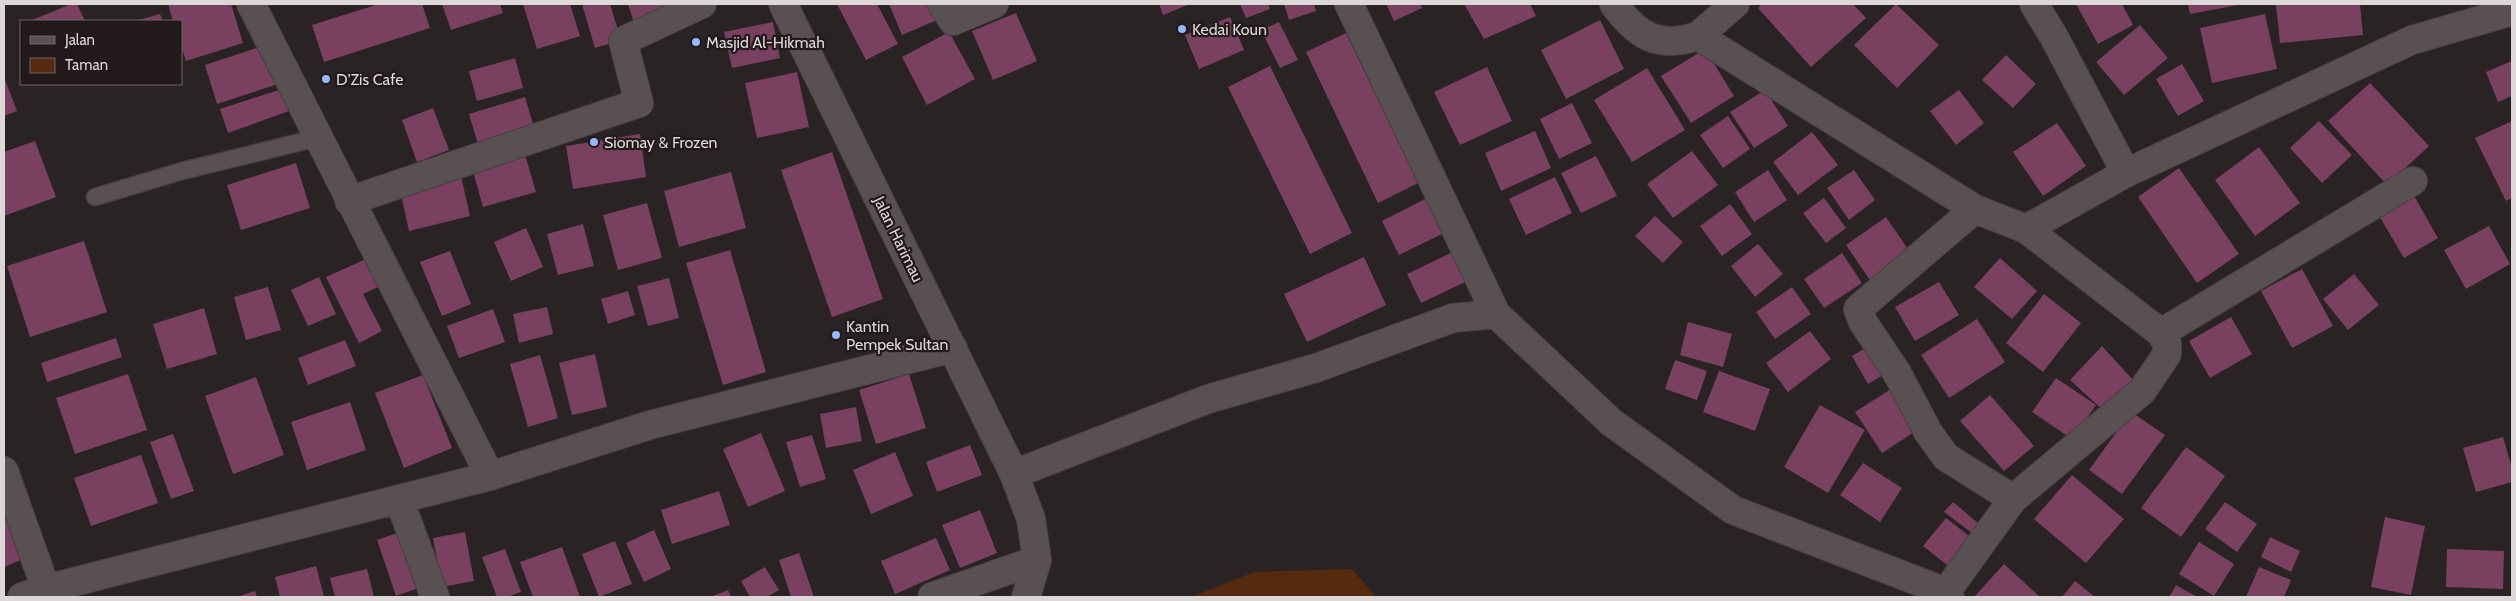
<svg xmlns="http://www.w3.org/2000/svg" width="2516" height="601" viewBox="0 0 2516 601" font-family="Cabin,sans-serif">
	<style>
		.green { fill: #552a0f }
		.building { fill: #7a4060 }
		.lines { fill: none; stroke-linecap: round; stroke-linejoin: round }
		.service-casing { stroke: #484142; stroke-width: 19 }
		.minor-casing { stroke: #484142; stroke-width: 30 }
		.service { stroke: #595051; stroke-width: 16 }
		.minor { stroke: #595051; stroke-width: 28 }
		.poi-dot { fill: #94b7fd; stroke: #21191a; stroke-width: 2 }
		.labels { text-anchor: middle; stroke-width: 4.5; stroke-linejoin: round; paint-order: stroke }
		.poi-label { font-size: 16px; fill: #ddd8d8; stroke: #21191a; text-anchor: start }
		.street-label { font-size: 16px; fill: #ddd8d8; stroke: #21191a }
	</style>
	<rect width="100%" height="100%" fill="#2a2324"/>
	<path class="green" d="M1352 569 1376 597H1191L1254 572Z"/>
	<path class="building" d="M71 4H77L85 21H30Z
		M168 4H231L243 43 186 61 181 46V21H173Z
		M379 4H422L430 28 324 62 312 25Z
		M442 4H500L503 13 451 30Z
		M523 4H570L580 36 537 49Z
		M582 4H610L621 40 595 48Z
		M628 4H664L670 22 637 32Z
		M837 4H877L898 44 866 60Z
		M889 4H930L937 20 902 35Z
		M1159 4H1190L1163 15Z
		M1240 4H1268L1270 9 1246 18Z
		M1284 4H1314L1316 11 1289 20Z
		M1386 4H1420L1422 8 1394 21Z
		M1464 4H1530L1536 16 1484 39Z
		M1762 4H1853L1866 18 1811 67 1758 8Z
		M1896 4 1939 45 1897 88 1854 45Z
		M2076 4H2122L2133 25 2098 44Z
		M2188 4H2238V5L2190 14Z
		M2276 4H2360L2363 35 2280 43Z
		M1016 13 1037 61 993 80 972 31Z
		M160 14 163 21H135Z
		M2265 14 2277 69 2212 83 2200 28Z
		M1230 17 1244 50 1199 69 1185 35Z
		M1600 20 1624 69 1566 99 1541 50Z
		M773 22 780 58 732 68 724 32Z
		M1279 22 1298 60 1280 68 1261 30Z
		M2140 25 2168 58 2124 95 2096 62Z
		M949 32 975 79 927 105 902 57Z
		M1346 33 1418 183 1378 203 1306 52Z
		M266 45 278 84 217 104 205 65Z
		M1705 49 1734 96 1691 123 1661 76Z
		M2006 55 2036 84 2013 108 1982 80Z
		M515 58 523 88 477 101 469 71Z
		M2512 61V96L2498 102 2486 72Z
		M2182 64 2204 101 2178 116 2156 79Z
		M1270 66 1352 233 1310 254 1228 87Z
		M1487 67 1512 121 1460 145 1434 92Z
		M1647 68 1685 130 1632 162 1594 100Z
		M797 72 809 127 757 138 745 83Z
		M4 77 17 111 4 116Z
		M2370 83 2429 146 2387 185 2328 121Z
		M285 88 289 111 228 133 220 109Z
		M1765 90 1788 126 1754 148 1730 112Z
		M1959 90 1984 123 1956 145 1930 111Z
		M525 97 534 127 478 144 469 114Z
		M1572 103 1592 143 1559 159 1540 119Z
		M433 108 449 150 417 162 402 120Z
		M1728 116 1750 149 1723 168 1700 135Z
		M2319 121 2352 155 2322 183 2290 148Z
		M2512 121V198L2506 201 2475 138Z
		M2057 123 2086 166 2043 196 2013 152Z
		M1535 131 1551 168 1501 191 1485 153Z
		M1812 132 1838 165 1798 195 1773 162Z
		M640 134 646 177 573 189 566 146Z
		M35 141 56 197 4 216V152Z
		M2259 147 2300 203 2255 236 2215 180Z
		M523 148 536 192 483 207 471 164Z
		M1692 151 1718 185 1673 218 1647 184Z
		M832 152 883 299 832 317 781 170Z
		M1596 156 1617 196 1581 213 1561 173Z
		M296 163 310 208 241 230 227 185Z
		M2179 168 2239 254 2197 283 2138 197Z
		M1768 170 1787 200 1754 222 1735 192Z
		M1854 170 1875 200 1849 220 1827 188Z
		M460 171 470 216 409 231 399 185Z
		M731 172 746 228 679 247 664 191Z
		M1555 177 1572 213 1526 235 1509 199Z
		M2413 194 2438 238 2404 258 2378 214Z
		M1431 196 1448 231 1399 255 1382 221Z
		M1824 198 1846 228 1826 243 1803 213Z
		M647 203 662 258 618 270 603 215Z
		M1730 204 1752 234 1722 256 1700 226Z
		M1655 216 1683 242 1663 263 1635 236Z
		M1886 217 1914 258 1874 286 1846 245Z
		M583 224 594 266 558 275 547 234Z
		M2489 226 2510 264 2466 289 2444 250Z
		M526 228 543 267 511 281 494 242Z
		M84 241 107 312 30 337 7 266Z
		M1758 244 1783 274 1755 297 1731 266Z
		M730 250 766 372 723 385 686 263Z
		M450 251 471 304 442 316 420 262Z
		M1453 252 1467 281 1421 303 1407 274Z
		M1842 253 1862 283 1824 308 1804 279Z
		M1364 257 1386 305 1307 342 1284 294Z
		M2000 258 2037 291 2012 319 1974 287Z
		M366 259 378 287 363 294 382 331 359 343 326 277Z
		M2302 269 2333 326 2292 348 2261 291Z
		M2354 274 2379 305 2348 330 2323 299Z
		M319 277 336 314 308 326 291 290Z
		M669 278 679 318 648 326 637 286Z
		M1939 282 1959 315 1915 341 1895 307Z
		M268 287 281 330 246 340 234 297Z
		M1792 287 1811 314 1775 339 1756 312Z
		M628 291 635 315 608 324 601 299Z
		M2044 294 2081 323 2043 372 2006 343Z
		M547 307 553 334 519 343 513 314Z
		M204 308 217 354 167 369 153 324Z
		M493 309 505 342 459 358 447 326Z
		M2231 317 2252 354 2210 378 2189 341Z
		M1977 319 2005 362 1949 398 1921 355Z
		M1688 322 1732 334 1723 367 1680 355Z
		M1810 331 1831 359 1788 392 1766 363Z
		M116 338 122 357 47 382 41 363Z
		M345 340 356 366 308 385 298 358Z
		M1872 344 1888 372 1868 384 1852 356Z
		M2102 346 2133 380 2105 412 2070 380Z
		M595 354 607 407 572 415 559 363Z
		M540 355 558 418 528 427 510 364Z
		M1675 360 1707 371 1697 400 1665 389Z
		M1719 371 1770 389 1755 431 1703 412Z
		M128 374 147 430 75 454 56 398Z
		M909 374 926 428 876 444 859 390Z
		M423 375 452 448 404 468 375 393Z
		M256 377 284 455 233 474 205 396Z
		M2056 378 2096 405 2072 439 2032 412Z
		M1891 389 1919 429 1882 453 1855 412Z
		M1990 395 2034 446 2004 471 1960 421Z
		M350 402 366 450 307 470 291 422Z
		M1820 405 1865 430 1828 493 1784 467Z
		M856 407 862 441 826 448 820 414Z
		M2131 412 2165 435 2122 494 2089 470Z
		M761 433 785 491 748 507 723 449Z
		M173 434 194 491 171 499 150 442Z
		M812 435 826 479 800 487 786 442Z
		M2503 437 2512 468V482L2476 492 2463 448Z
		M970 445 982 475 937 492 926 462Z
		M2186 447 2225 476 2181 537 2141 508Z
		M895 452 913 496 871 514 853 470Z
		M141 455 158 503 91 526 74 478Z
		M1863 463 1902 488 1880 522 1840 495Z
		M2072 475 2124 519 2086 563 2034 519Z
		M719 491 730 525 672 544 661 510Z
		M1953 502 1979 524 1972 533 1944 512Z
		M2225 502 2257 524 2237 552 2205 529Z
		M4 508 25 558 4 567Z
		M980 510 997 553 960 568 942 525Z
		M2385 517 2425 526 2411 595 2371 587Z
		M1946 518 1969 536 1947 565 1923 546Z
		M406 530 424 586 396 596 377 540Z
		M654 530 671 569 644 582 626 543Z
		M465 532 474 581 442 587 433 538Z
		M2270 537 2300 551 2291 572 2261 557Z
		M936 538 950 570 895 594 881 561Z
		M615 541 632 584 599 597 582 554Z
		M2199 542 2234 564 2214 596 2179 574Z
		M562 547 580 597H533L520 562Z
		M505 549 521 592 507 597H497L482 557Z
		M2447 549 2504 551 2503 589 2446 587Z
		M799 553 814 597H791L779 560Z
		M2004 564 2040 597H1974Z
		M316 566 324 597H280L275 577Z
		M765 567 779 590 767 597H750L741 581Z
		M2259 567 2291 580 2284 597H2246Z
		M367 569 374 597H335L330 578Z
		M2075 581 2095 597H2062Z
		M2176 585 2197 597H2169Z
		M728 590 731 597H710Z
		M255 591 257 597H237Z"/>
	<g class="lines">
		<g class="service-casing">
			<path id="service" d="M95 197 182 171 317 138"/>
		</g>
		<g class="minor-casing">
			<path id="minor" d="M251 4 490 476
				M783 4 1014 474 1031 519 1037 560 1026 597
				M942 4 953 21 994 4
				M1349 4 1496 314
				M1614 4C1637 36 1658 49 1698 36L1975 209 2026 229 2161 333 2167 344V354L2142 391 2013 499 1946 592
				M2034 4 2054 37 2126 173
				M1698 36 1735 4
				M349 201 639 103 623 41 702 4
				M1975 209 1858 309 1863 322 1897 373 1928 432 1946 457 2013 499
				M2026 229 2126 173 2412 40 2512 11
				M2161 333 2413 181
				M4 471 46 589
				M1014 474 1208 399 1316 368 1453 318 1496 314 1611 422 1733 510 1946 592 1950 597
				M399 499 435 597
				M22 597 46 589 490 476 650 425 953 348
				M932 597 1037 560"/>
		</g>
		<use href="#service" class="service"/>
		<use href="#minor" class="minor"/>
	</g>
	<g class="poi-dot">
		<circle cx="1182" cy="29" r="5"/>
		<circle cx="696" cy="42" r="5"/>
		<circle cx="326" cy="79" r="5"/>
		<circle cx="594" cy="142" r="5"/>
		<circle cx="836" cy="335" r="5"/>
	</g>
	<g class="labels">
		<g class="poi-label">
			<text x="1192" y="35">Kedai Koun</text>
			<text x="706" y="48">Masjid Al-Hikmah</text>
			<text x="336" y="85">D'Zis Cafe</text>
			<text x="604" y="148">Siomay &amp; Frozen</text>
			<text x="846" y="332">Kantin<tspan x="846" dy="18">Pempek Sultan</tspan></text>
		</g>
		<g class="street-label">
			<text transform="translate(899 239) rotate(64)" y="6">Jalan Harimau</text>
		</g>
	</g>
	<rect width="2516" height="601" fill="none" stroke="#ddd8d8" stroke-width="10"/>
	<rect x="20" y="20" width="162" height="65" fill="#21191a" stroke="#6c6566"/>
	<rect x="30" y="36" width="25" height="8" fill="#595051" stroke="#6c6566"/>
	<text x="65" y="45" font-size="15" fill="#ddd8d8">Jalan</text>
	<rect x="30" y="58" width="25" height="15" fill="#552a0f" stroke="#6c6566"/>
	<text x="65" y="70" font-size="15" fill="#ddd8d8">Taman</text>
</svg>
